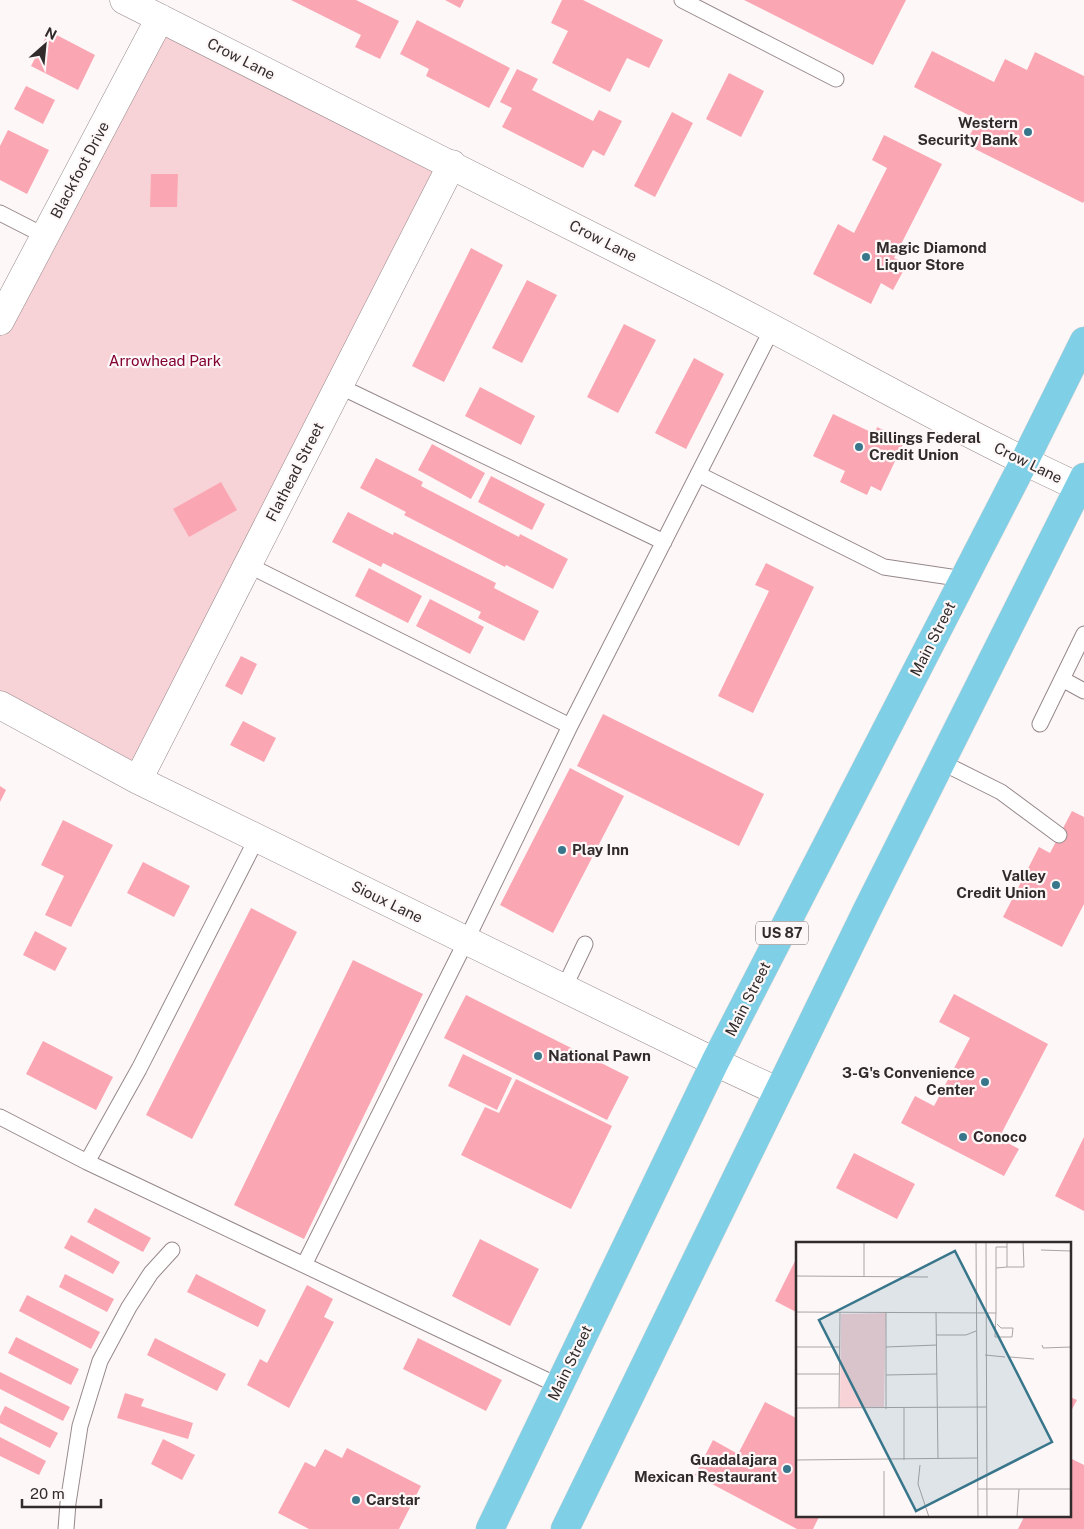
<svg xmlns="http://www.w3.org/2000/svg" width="1084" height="1529" viewBox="0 0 1084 1529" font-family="'Public Sans',sans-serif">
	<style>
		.green { fill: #f7d2d6 }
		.building { fill: #fba7b3 }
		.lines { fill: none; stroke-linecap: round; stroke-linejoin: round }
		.lane-casing { stroke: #96888a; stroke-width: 17 }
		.street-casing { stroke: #96888a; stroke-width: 29 }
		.primary-casing { stroke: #d6d5d5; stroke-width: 29 }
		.lane { stroke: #fff; stroke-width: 15 }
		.street { stroke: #fff; stroke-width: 28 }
		.primary { stroke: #7fcfe6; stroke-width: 28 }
		.poi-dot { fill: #38768b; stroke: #fdf7f8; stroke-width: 2 }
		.labels { text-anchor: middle; stroke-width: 4.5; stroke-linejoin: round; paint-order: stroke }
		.shield { fill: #fdf7f8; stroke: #6e6868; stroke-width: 1 }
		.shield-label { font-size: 14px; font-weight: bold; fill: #312b2b }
		.street-label { font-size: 15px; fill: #312b2b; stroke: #fdf7f8 }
		.poi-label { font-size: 15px; font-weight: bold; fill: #312b2b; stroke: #fdf7f8; text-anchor: start }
		.park-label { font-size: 15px; fill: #820031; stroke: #fdf7f8 }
		.inset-road { fill: none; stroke: #aba5a6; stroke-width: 1 }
		.view { fill: #38768b; fill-opacity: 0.15; stroke: #38768b; stroke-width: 2.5 }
		.inset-edge { fill: none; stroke: #312b2b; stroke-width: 2.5 }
	</style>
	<rect width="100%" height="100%" fill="#fdf7f8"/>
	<path class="green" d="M164 34 447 174 134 765 0 699V323Z"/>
	<path class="building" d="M291 0H356L399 21 380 59 355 47 361 35Z
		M445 0H464L460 8Z
		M562 0H583L663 40 649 68 627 58 610 92 552 63 568 31 551 23Z
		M744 0H906L873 65Z
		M417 20 510 68 489 108 426 76 429 69 400 54Z
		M49 31 95 55 78 90 31 66Z
		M932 51 994 82 1005 59 1027 70 1035 52 1084 76V201L1083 203 965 144 978 120 914 87Z
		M517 69 538 79 532 90 593 121 599 110 622 121 604 156 593 150 583 168 502 127 512 108 500 102Z
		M729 73 764 91 741 137 706 119Z
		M26 86 55 100 43 124 14 109Z
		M672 112 693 123 655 197 634 186Z
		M8 130 49 150 27 194 0 180V146Z
		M884 135 942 164 894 258 907 264 893 290 881 283 871 304 813 274 838 224 854 233 887 168 872 160Z
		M151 174H178L177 207H150Z
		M471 248 503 265 444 382 412 366Z
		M527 280 557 295 522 363 492 348Z
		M624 324 656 340 618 413 587 397Z
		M694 358 724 374 686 449 655 433Z
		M480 387 535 416 521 445 465 416Z
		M833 414 875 434 877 427 905 440 881 491 871 486 867 495 840 482 845 471 813 456Z
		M432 444 485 473 471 499 418 470Z
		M376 458 423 482 421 486 519 537 520 534 568 559 553 589 506 565 505 567 404 515 406 512 360 488Z
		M491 476 545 504 532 530 478 502Z
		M221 482 237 510 189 537 173 509Z
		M348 512 393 535 394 532 496 583 494 588 539 611 524 641 478 618 481 612 383 563 381 567 332 542Z
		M766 563 814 587 753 713 718 696 769 591 755 585Z
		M369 568 422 596 408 623 355 596Z
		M430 599 484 627 470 654 416 626Z
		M241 656 257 664 242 695 225 686Z
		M603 714 764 794 739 846 577 766Z
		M243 721 276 738 264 762 230 745Z
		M570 768 624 796 553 933 500 905Z
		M0 786 6 790 0 802Z
		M1072 811 1084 817V904L1062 947 1003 917 1039 847 1050 853Z
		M63 820 113 845 71 927 45 915 64 876 41 865Z
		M143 862 190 886 174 917 127 893Z
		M251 908 297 932 192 1139 146 1115Z
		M35 931 67 948 55 971 23 955Z
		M353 960 423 994 304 1239 234 1205Z
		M954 994 1048 1044 999 1138 1019 1149 1004 1176 901 1123 915 1096 934 1106 970 1038 939 1022Z
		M466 995 629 1077 607 1120 444 1038Z
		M43 1041 113 1077 96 1110 26 1074Z
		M463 1054 512 1078 497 1110 448 1086Z
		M516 1079 612 1126 571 1209 461 1155 485 1107 499 1113Z
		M1084 1137V1211L1055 1196Z
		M854 1153 915 1184 897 1219 836 1188Z
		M95 1208 151 1238 143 1252 87 1222Z
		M71 1235 120 1262 113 1274 64 1248Z
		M480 1239 539 1269 510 1326 452 1296Z
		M796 1259 798 1260V1313L775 1301Z
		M65 1274 114 1299 107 1312 59 1287Z
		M196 1274 266 1310 258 1327 187 1292Z
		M307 1285 333 1299 324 1317 334 1322 289 1408 247 1385 260 1359 267 1363Z
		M27 1295 100 1332 91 1349 19 1311Z
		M16 1337 79 1369 71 1385 8 1353Z
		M155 1338 226 1374 217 1391 147 1355Z
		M418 1338 502 1380 486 1411 403 1369Z
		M0 1372 70 1407 63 1421 0 1389Z
		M125 1393 144 1399 141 1406 193 1423 188 1439 117 1418Z
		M1070 1397 1077 1400 1070 1413Z
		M765 1402 798 1419V1515H820L813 1529H797L695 1475 713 1440 738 1454Z
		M5 1406 58 1433 50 1448 0 1423V1416Z
		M0 1437 46 1461 39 1475 0 1456Z
		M163 1439 195 1455 182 1480 151 1464Z
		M347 1448 421 1486 399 1529H309L278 1513 305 1462 315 1467 325 1449 342 1458Z
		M1070 1458 1084 1465V1529H1018L1025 1515H1070Z"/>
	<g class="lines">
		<g class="lane-casing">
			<path id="lane" d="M682 0 836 79
				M0 213 45 236
				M339 386 664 542
				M698 474 884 567 964 579
				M248 565 570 726
				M1084 634 1062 679 1084 691
				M1040 724 1062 679
				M941 762 1001 792 1059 835
				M564 988 585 944
				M0 1117 87 1162 559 1386
				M87 1162 139 1069 257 838
				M304 1265 466 941 570 726 772 329
				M66 1529 68 1503 80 1426 100 1361 129 1307 151 1273 172 1250"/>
		</g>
		<g class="street-casing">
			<path id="street" d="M124 0C320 98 516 196 710 296 833 359 953 429 1079 487
				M0 321 160 18
				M0 705 138 780 715 1062 777 1091
				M138 780 452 164"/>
		</g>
		<g class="primary-casing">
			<path id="primary" d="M490 1529 715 1062 1024 462 1084 341
				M565 1529 868 908 1084 477"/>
		</g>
		<use href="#lane" class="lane"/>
		<use href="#street" class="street"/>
		<use href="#primary" class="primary"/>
	</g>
	<g class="poi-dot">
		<circle cx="1028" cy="132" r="5"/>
		<circle cx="866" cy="257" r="5"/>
		<circle cx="859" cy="447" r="5"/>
		<circle cx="562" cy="850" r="5"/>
		<circle cx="1056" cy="885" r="5"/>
		<circle cx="538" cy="1056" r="5"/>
		<circle cx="985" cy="1082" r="5"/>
		<circle cx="963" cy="1137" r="5"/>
		<circle cx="787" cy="1469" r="5"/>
		<circle cx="356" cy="1500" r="5"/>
	</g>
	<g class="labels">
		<rect class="shield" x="756" y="921.5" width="52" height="23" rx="4"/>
		<g class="shield-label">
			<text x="782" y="938">US 87</text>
		</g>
		<g class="street-label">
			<text transform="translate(241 59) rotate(27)" y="5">Crow Lane</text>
			<text transform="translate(80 170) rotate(-62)" y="5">Blackfoot Drive</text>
			<text transform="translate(603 241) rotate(27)" y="5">Crow Lane</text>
			<text transform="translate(1028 463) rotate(26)" y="5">Crow Lane</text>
			<text transform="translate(295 472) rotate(-63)" y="5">Flathead Street</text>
			<text transform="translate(933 639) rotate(-63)" y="5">Main Street</text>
			<text transform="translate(387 902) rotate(26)" y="5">Sioux Lane</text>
			<text transform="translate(748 999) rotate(-63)" y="5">Main Street</text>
			<text transform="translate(570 1363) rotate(-64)" y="5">Main Street</text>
		</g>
		<g class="poi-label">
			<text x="1018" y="128" text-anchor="end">Western<tspan x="1018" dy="17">Security Bank</tspan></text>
			<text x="876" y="253">Magic Diamond<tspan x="876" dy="17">Liquor Store</tspan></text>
			<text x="869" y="443">Billings Federal<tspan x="869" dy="17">Credit Union</tspan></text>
			<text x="572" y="855">Play Inn</text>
			<text x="1046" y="881" text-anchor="end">Valley<tspan x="1046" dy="17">Credit Union</tspan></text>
			<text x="548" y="1061">National Pawn</text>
			<text x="975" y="1078" text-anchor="end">3-G's Convenience<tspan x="975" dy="17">Center</tspan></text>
			<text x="973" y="1142">Conoco</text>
			<text x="777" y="1465" text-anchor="end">Guadalajara<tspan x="777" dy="17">Mexican Restaurant</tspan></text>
			<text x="366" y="1505">Carstar</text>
		</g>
		<g class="park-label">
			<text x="165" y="366">Arrowhead Park</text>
		</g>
	</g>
	<g transform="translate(796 1242)">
		<rect width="275" height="275" fill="#fdf7f8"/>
		<path d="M90 71 88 165 44 166 45 72Z" fill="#f7d2d6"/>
		<path class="inset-road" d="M68 0V34M180 0 182 275M190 0 191 275M245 8 275 9M211 25H228L227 0M200 26 211 25V0M0 34 132 35M0 70 200 71V5H211M90 70V167M140 70 142 217M200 71 199 95H216L217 86H205L201 82M140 93H170L180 89M246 103 247 106 275 105M0 105H44M90 105 141 103M189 113 209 115M214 115 238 117M0 132H43M90 133 141 132M0 166 190 165M43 166 44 70M0 218 181 216M108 218V166M124 223 122 242 133 275M88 229V275M182 247H275M221 275 223 247"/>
		<path class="view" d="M159 9 256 200 120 269 23 78Z"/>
		<rect width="275" height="275" class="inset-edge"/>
	</g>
	<g transform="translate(45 45) rotate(27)" stroke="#fdf7f8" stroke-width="4" paint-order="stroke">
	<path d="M0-4L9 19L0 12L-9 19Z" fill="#312b2b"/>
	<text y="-8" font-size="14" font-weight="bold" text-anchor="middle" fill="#312b2b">N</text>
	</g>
	<path d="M22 1499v8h79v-8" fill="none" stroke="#312b2b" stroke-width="2.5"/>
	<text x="30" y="1499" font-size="15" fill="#312b2b" stroke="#fdf7f8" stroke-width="4" paint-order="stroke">20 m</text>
</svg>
